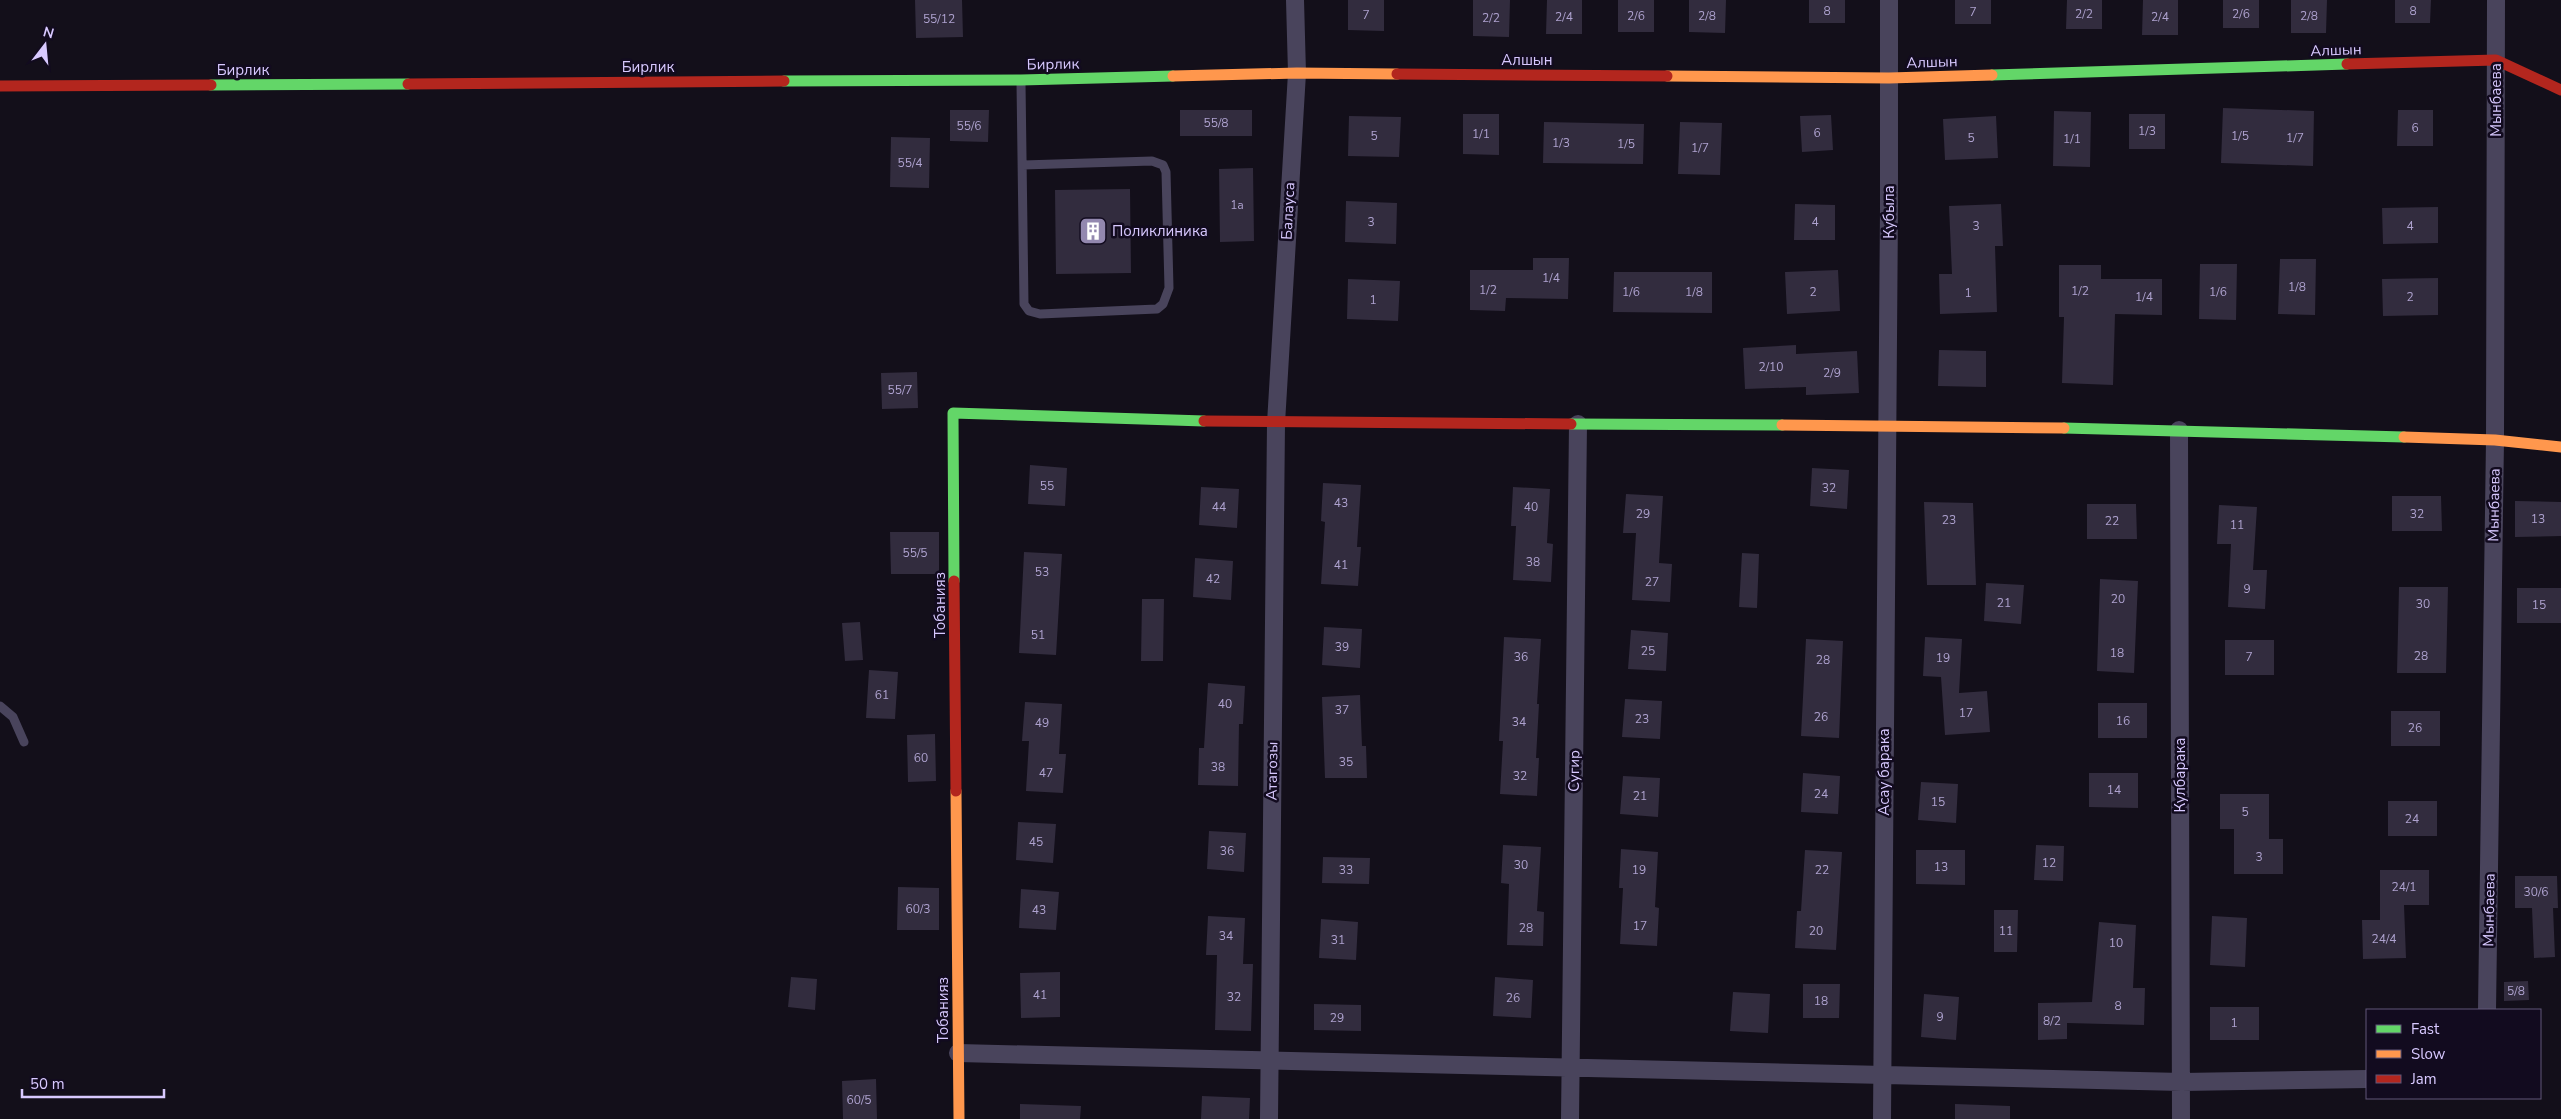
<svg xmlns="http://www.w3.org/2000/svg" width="2561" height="1119" viewBox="0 0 2561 1119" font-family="'Nunito Sans',sans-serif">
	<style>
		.building { fill: #322c3e }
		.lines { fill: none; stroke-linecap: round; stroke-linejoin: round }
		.lane { stroke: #49445c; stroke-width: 9 }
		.street { stroke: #49445c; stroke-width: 18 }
		.fast { stroke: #63d668; stroke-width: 11 }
		.slow { stroke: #ff974d; stroke-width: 11 }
		.jam { stroke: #b3261e; stroke-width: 11 }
		.labels { text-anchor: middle; stroke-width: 5; stroke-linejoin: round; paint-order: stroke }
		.number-label { font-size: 12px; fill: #aea2cf }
		.street-label { font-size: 15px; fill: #d8c9ff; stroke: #120b1f }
		.poi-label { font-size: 15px; fill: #d8c9ff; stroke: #120b1f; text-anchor: start }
	</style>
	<rect width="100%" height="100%" fill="#130f1a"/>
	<path class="building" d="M915 0H962L963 37 916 38Z
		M1348 0H1384V31L1348 30Z
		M1473 0H1510L1509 37 1473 36Z
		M1547 0H1582V34H1546Z
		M1618 0H1654V32H1618Z
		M1689 0H1726L1725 33 1689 32Z
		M1809 0H1845V23H1809Z
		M1955 0H1991V24H1955Z
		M2067 0H2102V29H2066Z
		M2143 0H2178V35H2142Z
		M2223 0H2259V28H2223Z
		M2291 0H2327L2326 33H2291Z
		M2395 0H2431L2430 23H2395Z
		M2223 108 2314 111 2313 166 2221 163Z
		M950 110H989L988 142 950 141Z
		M1180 110H1252V136H1180Z
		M2398 110H2433V146H2397Z
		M2054 111 2091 112 2090 167 2053 166Z
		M1463 114H1499V155L1463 154Z
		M2129 114H2165V149H2129Z
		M1831 115 1833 150 1802 152 1800 116Z
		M1349 116 1401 117 1399 157 1348 156Z
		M1996 116 1998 158 1945 160 1943 119Z
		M1544 122 1644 124 1643 164 1543 163Z
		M1680 122 1722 123 1720 175 1678 174Z
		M891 137 930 138 929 188 890 187Z
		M1253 168 1254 241 1220 242 1219 169Z
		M1130 189 1131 273 1056 274 1055 190Z
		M1346 201 1397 203 1396 244 1345 242Z
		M1795 204 1835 205V240H1794Z
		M2001 204 2003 246H1995L1997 312 1940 314 1939 274H1952L1949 206Z
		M2438 207V243L2383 244 2382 208Z
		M1533 258H1569L1568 299 1506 298 1505 311 1470 310V270H1533Z
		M2280 259H2316L2315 315 2278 314Z
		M2200 264H2237L2236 320 2199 319Z
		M2059 265H2101V279H2162V315L2115 314 2113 385 2062 383 2064 317H2059Z
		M1838 270 1840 311 1787 314 1785 272Z
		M1614 272H1712V313L1613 312Z
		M2438 278V315L2383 316 2382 279Z
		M1348 279 1400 281 1398 321 1347 319Z
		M1796 345V354L1857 351 1859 393 1806 395V387L1745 389 1743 348Z
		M1939 350 1986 351V387L1938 386Z
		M917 372 918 408 882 409 881 373Z
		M1030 465 1067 468 1065 506 1028 504Z
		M1812 468 1849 470 1847 509 1810 506Z
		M1323 483 1361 485 1357 547H1361L1358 586 1321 584 1325 522 1321 521Z
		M1201 487 1239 489 1237 528 1199 525Z
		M1513 487 1550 489 1547 543 1553 544 1551 582 1513 580 1516 526H1511Z
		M1626 494 1663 496 1659 563 1672 564 1670 602 1632 600 1636 533H1623Z
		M2392 496H2441L2442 531H2392Z
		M2515 501 2561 502V536L2515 537Z
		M1924 502 1973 503 1976 585H1927Z
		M2087 504H2136L2137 539H2087Z
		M2219 505 2257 507 2253 570H2267L2265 609 2228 607 2231 544H2217Z
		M890 532H939V574H891Z
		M1024 552 1062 554 1056 655 1019 653Z
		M1742 553 1759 554 1757 608 1739 607Z
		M1195 558 1233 561 1231 600 1193 597Z
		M2100 579 2138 581 2134 673 2097 671Z
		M1986 583 2024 585 2021 624 1984 621Z
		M2399 587H2448L2446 673H2397Z
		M2517 588H2561V623H2517Z
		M1142 599H1164L1163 661H1141Z
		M860 622 863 660 845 661 842 623Z
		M1324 627 1362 629 1360 668 1322 665Z
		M1631 630 1668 633 1666 671 1628 669Z
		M1504 637 1541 639 1537 704H1539L1536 758H1539L1537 796 1500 794 1503 741H1499Z
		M1925 637 1962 639 1959 693 1987 691 1990 732 1945 735 1941 677 1923 676Z
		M1806 639 1843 641 1839 738 1801 736Z
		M2225 640H2274V675H2225Z
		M869 670 898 672 895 719 866 718Z
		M1208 683 1245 686 1243 724H1239L1238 786 1198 785 1199 748H1204Z
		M1360 695 1362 746H1366L1367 778H1325L1322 697Z
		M1625 699 1662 701 1660 739 1622 737Z
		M1025 702 1062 704 1059 754H1066L1063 793 1026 791 1029 741H1022Z
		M2098 703H2147V738H2098Z
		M2391 711H2440V746H2391Z
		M935 734 936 781 908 782 907 735Z
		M1803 773 1840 776 1838 814 1801 812Z
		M2089 773H2138V808L2089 807Z
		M1623 776 1660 778 1658 817 1620 814Z
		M1921 782 1958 784 1956 823 1918 820Z
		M2220 794H2269V839H2283V874H2234V829H2220Z
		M2388 801H2437V836H2388Z
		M1018 822 1056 824 1053 863 1016 860Z
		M1209 831 1246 833 1244 872 1207 869Z
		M1503 845 1541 847 1537 911 1544 912 1543 946 1507 945 1509 884 1501 883Z
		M2036 845 2064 846 2063 881 2034 880Z
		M1621 849 1658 852 1655 907 1659 908 1657 946 1620 944 1623 888H1619Z
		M1805 850 1842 852 1836 950 1795 948 1797 911H1801Z
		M1916 850H1965V885L1916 884Z
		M1323 857 1370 858 1369 884 1322 883Z
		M2380 870H2429V905H2404L2406 958 2363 959 2362 920H2380Z
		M2515 876H2557L2558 908H2553L2555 957 2534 958 2532 908H2515Z
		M898 887 939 888V930H897Z
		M1021 889 1059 892 1056 930 1019 928Z
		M1994 910H2018L2017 952H1994Z
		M1208 916 1245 918 1243 964H1253L1251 1031 1215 1030 1217 955H1206Z
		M2212 916 2247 918 2245 967 2210 965Z
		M1321 919 1358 922 1356 960 1319 958Z
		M2099 922 2136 925 2133 988H2145L2144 1025 2067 1023V1039L2038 1040V1003L2092 1002Z
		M1060 972V1017L1021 1018 1020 973Z
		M791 977 817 979 815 1010 788 1007Z
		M1495 977 1533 980 1531 1018 1493 1016Z
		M2528 981 2529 1000 2504 1001V982Z
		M1803 984H1840L1839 1018H1803Z
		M1733 992 1770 994 1768 1033 1730 1031Z
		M1924 994 1959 997 1956 1040 1921 1037Z
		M1314 1004 1361 1005V1031L1314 1030Z
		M2210 1007H2259V1040H2210Z
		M876 1079 877 1119H843L842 1081Z
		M1202 1096 1250 1098 1249 1119H1201Z
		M1020 1104 1081 1106 1080 1119H1020Z
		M1955 1104 2010 1106V1119H1955Z"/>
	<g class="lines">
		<path class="lane" d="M1021 83 1024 304 1029 311 1040 314 1157 309 1163 304 1169 288 1166 172 1163 165 1152 161 1023 165
			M0 706 13 717 24 742"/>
		<path class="street" d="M2179 430 2181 1119
			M2487 1010 2495 440 2496 0
			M958 1053 2182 1082 2367 1079
			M1269 1119 1276 423 1297 73 1295 0
			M1570 1119 1578 424
			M1882 1119 1889 208V0"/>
		<path class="fast" d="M1992 75 2347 64
			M784 81 1021 80 1173 76
			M211 85 408 84
			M1571 424 1782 425
			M2064 428 2404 437
			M954 581 953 413 1204 421"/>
		<path class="slow" d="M1173 76 1297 73 1397 74
			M1667 76 1889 78 1992 75
			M1782 425 2064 428
			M2404 437 2495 440 2561 447
			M956 791 959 1119"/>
		<path class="jam" d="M2347 64 2496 60 2561 90
			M1397 74 1667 76
			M408 84 784 81
			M0 86 211 85
			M1204 421 1571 424
			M954 581 956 791"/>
	</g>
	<defs>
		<g id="building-square" transform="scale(1.4375)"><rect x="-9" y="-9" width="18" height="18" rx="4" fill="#9388af" stroke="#120b1f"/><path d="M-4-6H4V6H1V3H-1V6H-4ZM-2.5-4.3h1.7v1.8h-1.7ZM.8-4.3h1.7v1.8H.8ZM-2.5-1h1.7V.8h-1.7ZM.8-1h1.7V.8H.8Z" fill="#fff"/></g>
	</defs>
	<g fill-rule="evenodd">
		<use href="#building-square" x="1093" y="231"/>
	</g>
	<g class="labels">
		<g class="number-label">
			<text x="1827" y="15">8</text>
			<text x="2413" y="15">8</text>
			<text x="1973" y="16">7</text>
			<text x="2084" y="18">2/2</text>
			<text x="2241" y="18">2/6</text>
			<text x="1366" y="19">7</text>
			<text x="1636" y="20">2/6</text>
			<text x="1707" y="20">2/8</text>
			<text x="2309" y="20">2/8</text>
			<text x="1564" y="21">2/4</text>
			<text x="2160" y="21">2/4</text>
			<text x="1491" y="22">2/2</text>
			<text x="939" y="23">55/12</text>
			<text x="1216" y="127">55/8</text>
			<text x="969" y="130">55/6</text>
			<text x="2415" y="132">6</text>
			<text x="2147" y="135">1/3</text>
			<text x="1817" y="137">6</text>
			<text x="1481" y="138">1/1</text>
			<text x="1374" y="140">5</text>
			<text x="2240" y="140">1/5</text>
			<text x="1971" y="142">5</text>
			<text x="2295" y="142">1/7</text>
			<text x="2072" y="143">1/1</text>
			<text x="1561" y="147">1/3</text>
			<text x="1626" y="148">1/5</text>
			<text x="1700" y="152">1/7</text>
			<text x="910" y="167">55/4</text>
			<text x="1237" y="209">1а</text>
			<text x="1371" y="226">3</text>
			<text x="1815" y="226">4</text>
			<text x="1976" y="230">3</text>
			<text x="2410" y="230">4</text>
			<text x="1551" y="282">1/4</text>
			<text x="2297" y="291">1/8</text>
			<text x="1488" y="294">1/2</text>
			<text x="2080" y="295">1/2</text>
			<text x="1631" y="296">1/6</text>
			<text x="1694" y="296">1/8</text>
			<text x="1813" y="296">2</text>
			<text x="2218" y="296">1/6</text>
			<text x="1968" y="297">1</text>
			<text x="2144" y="301">1/4</text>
			<text x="2410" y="301">2</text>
			<text x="1373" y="304">1</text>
			<text x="1771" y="371">2/10</text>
			<text x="1832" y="377">2/9</text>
			<text x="900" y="394">55/7</text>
			<text x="1047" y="490">55</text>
			<text x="1829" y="492">32</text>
			<text x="1341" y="507">43</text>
			<text x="1219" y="511">44</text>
			<text x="1531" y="511">40</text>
			<text x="1643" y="518">29</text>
			<text x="2417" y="518">32</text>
			<text x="2538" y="523">13</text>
			<text x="1949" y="524">23</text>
			<text x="2112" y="525">22</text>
			<text x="2237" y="529">11</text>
			<text x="915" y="557">55/5</text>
			<text x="1533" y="566">38</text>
			<text x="1341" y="569">41</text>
			<text x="1042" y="576">53</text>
			<text x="1213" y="583">42</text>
			<text x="1652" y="586">27</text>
			<text x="2247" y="593">9</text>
			<text x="2118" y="603">20</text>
			<text x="2004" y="607">21</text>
			<text x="2423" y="608">30</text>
			<text x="2539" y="609">15</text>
			<text x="1038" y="639">51</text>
			<text x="1342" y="651">39</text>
			<text x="1648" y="655">25</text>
			<text x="2117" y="657">18</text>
			<text x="2421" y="660">28</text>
			<text x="1521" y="661">36</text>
			<text x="2249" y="661">7</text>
			<text x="1943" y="662">19</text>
			<text x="1823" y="664">28</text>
			<text x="882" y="699">61</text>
			<text x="1225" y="708">40</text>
			<text x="1342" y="714">37</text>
			<text x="1966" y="717">17</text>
			<text x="1821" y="721">26</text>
			<text x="1642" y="723">23</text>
			<text x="2123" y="725">16</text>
			<text x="1519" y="726">34</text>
			<text x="1042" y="727">49</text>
			<text x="2415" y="732">26</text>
			<text x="921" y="762">60</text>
			<text x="1346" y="766">35</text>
			<text x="1218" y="771">38</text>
			<text x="1046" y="777">47</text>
			<text x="1520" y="780">32</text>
			<text x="2114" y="794">14</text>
			<text x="1821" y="798">24</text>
			<text x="1640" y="800">21</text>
			<text x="1938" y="806">15</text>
			<text x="2245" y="816">5</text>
			<text x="2412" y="823">24</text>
			<text x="1036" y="846">45</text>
			<text x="1227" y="855">36</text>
			<text x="2259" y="861">3</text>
			<text x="2049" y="867">12</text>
			<text x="1521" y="869">30</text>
			<text x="1941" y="871">13</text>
			<text x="1346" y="874">33</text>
			<text x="1639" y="874">19</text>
			<text x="1822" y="874">22</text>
			<text x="2404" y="891">24/1</text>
			<text x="2536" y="896">30/6</text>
			<text x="918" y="913">60/3</text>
			<text x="1039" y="914">43</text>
			<text x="1640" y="930">17</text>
			<text x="1526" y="932">28</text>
			<text x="1816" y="935">20</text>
			<text x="2006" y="935">11</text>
			<text x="1226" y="940">34</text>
			<text x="2384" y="943">24/4</text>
			<text x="1338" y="944">31</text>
			<text x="2116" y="947">10</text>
			<text x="2516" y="995">5/8</text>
			<text x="1040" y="999">41</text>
			<text x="1234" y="1001">32</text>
			<text x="1513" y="1002">26</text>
			<text x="1821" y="1005">18</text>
			<text x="2118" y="1010">8</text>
			<text x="1940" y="1021">9</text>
			<text x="1337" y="1022">29</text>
			<text x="2052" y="1025">8/2</text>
			<text x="2234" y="1027">1</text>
			<text x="859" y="1104">60/5</text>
		</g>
		<g class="street-label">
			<text transform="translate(2336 50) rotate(-2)" y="5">Алшын</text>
			<text x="1527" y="65">Алшын</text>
			<text transform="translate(1932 62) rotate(-2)" y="5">Алшын</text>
			<text transform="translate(1053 64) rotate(-1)" y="5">Бирлик</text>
			<text x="648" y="72">Бирлик</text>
			<text x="243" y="75">Бирлик</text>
			<text transform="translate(2496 100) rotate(-90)" y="5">Мынбаева</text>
			<text transform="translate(1288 211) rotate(-87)" y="5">Балауса</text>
			<text transform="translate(1889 212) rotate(-90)" y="5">Кубыла</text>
			<text transform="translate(2494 505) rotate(-89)" y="5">Мынбаева</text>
			<text transform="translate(940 605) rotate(-90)" y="5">Тобанияз</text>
			<text transform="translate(1272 771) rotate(-89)" y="5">Атагозы</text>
			<text transform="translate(1574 771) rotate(-89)" y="5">Сугир</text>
			<text transform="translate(1884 772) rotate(-90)" y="5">Асау барака</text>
			<text transform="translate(2180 775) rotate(-90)" y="5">Кулбарака</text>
			<text transform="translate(2489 910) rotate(-89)" y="5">Мынбаева</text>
			<text transform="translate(943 1010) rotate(-90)" y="5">Тобанияз</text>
		</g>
		<g class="poi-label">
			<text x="1112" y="236">Поликлиника</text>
		</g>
	</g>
	<rect x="2366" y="1009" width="175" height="90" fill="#120b1f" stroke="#615779"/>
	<rect x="2376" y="1025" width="25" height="8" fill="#63d668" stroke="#615779"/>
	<text x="2411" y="1034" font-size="15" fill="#d8c9ff">Fast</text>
	<rect x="2376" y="1050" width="25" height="8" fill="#ff974d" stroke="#615779"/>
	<text x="2411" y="1059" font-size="15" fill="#d8c9ff">Slow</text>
	<rect x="2376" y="1075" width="25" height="8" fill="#b3261e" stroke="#615779"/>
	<text x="2411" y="1084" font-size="15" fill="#d8c9ff">Jam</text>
	<g transform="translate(45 45) rotate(16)" stroke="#120b1f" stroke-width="4" paint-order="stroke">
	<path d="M0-4L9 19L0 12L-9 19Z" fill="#d8c9ff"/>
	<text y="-8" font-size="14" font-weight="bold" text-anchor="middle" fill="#d8c9ff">N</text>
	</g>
	<path d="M22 1089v8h142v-8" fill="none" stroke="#d8c9ff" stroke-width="2.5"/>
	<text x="30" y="1089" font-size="15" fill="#d8c9ff" stroke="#120b1f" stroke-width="4" paint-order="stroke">50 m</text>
</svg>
